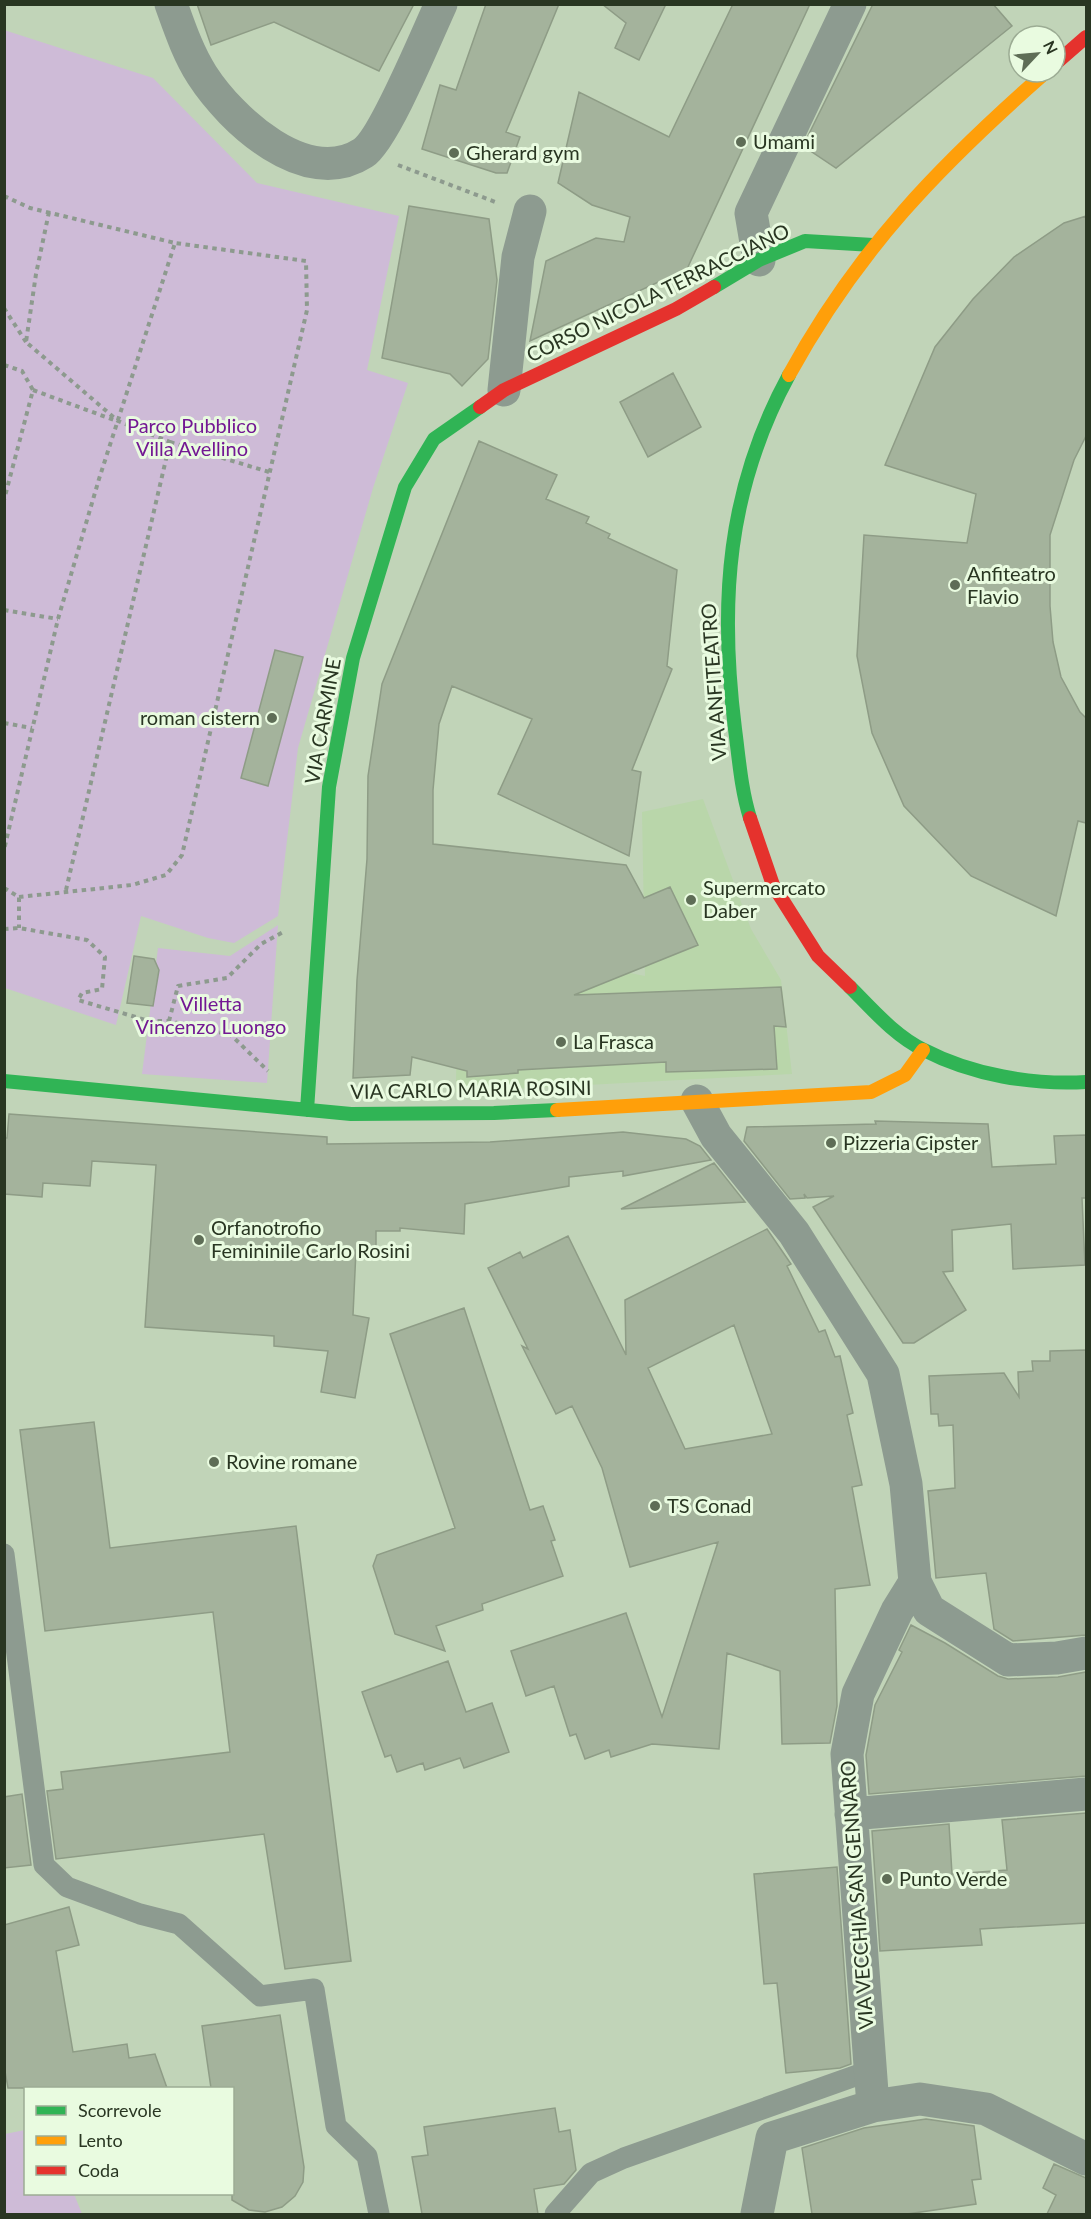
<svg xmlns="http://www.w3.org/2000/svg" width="1091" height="2219" viewBox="0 0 1091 2219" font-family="Lato,sans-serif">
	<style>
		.built { fill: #b9d6aa }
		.green { fill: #cebbd7 }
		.building { fill: #a4b39c; stroke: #8e9c86; stroke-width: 1.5; fill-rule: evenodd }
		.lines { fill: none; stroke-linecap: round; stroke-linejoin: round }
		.path { stroke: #8d9a8e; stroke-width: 4; stroke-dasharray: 4.5 4.5; stroke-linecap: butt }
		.lane { stroke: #8d9b90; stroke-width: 21 }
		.street { stroke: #8d9b90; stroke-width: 33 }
		.fast { stroke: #30b455; stroke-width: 14 }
		.slow { stroke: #ff9f0a; stroke-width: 14 }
		.jam { stroke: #e5322d; stroke-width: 14 }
		.poi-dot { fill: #5e6d56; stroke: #e9fbe0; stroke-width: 2 }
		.labels { text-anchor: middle; stroke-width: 6; stroke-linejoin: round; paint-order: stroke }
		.poi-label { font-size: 20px; fill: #293622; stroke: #e9fbe0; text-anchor: start }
		.street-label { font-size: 20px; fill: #293622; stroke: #e9fbe0 }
		.park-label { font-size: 20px; fill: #731893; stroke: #e9fbe0 }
	</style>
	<rect width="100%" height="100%" fill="#c1d4b8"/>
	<path class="built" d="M703 799 751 929 781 980 792 1074 456 1092 457 973 494 946 645 976 642 812Z"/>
	<path class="green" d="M4 30 153 78 257 183 399 216 367 370 408 383 373 488 298 748 278 916 234 943 208 938 141 916 116 1025 5 988Z
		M278 925 267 1083 142 1074 158 948 230 956Z
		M25 2130 26 2194H74L82 2214H5V2134Z"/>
	<path class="building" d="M197 4H414L379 71 274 22 211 45Z
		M486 4H559L506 132 520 137 507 173H496L422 149 440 85 456 90Z
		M602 4H666L639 60 615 48 626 23Z
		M733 4H810L687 269 530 341 546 261 596 238 624 242 630 217 592 205 558 183 579 92 669 137Z
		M873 4H993L1012 26 836 168 803 146Z
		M409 206 489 219 497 280 488 359 462 386 450 374 382 358Z
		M1086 216V436L1074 460 1050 535V606L1053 642 1061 677 1080 712 1086 718V823L1078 821 1056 916 971 876 904 806 872 733 857 656 864 535 967 543 976 494 885 465 935 347 973 299 1014 257 1064 223Z
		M673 373 701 427 648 457 620 402Z
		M479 441 557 475 546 499 589 517 586 523 610 534 608 538 677 570 667 666 672 669 632 770 641 772 629 856 498 794 532 719 452 686 439 724 433 790V844L626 865 644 898 670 887 698 945 574 995 781 987 786 1027 774 1026 777 1069 666 1072V1062L518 1070V1073L467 1077V1071L412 1057 410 1075 353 1078 357 980 367 859 368 776 382 684Z
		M275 650 303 657 268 786 241 778Z
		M134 956 154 959 159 970 153 1006 127 1003Z
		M9 1114 327 1137V1144L490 1142 623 1132 686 1139 700 1146 711 1160 623 1176V1171L569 1177V1186L465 1204 464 1234 400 1228V1231H376V1250H356L353 1315 369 1318 355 1398 321 1392 328 1351 274 1346V1336L145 1327 156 1165 92 1161 90 1186 43 1183 42 1197 4 1194V1138H7Z
		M875 1121 988 1124 992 1167 1056 1164 1054 1136 1086 1135V1198H1082L1085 1265 1013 1269 1011 1224 952 1230 953 1271 943 1272 966 1310 914 1343H903L813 1207 834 1196 807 1198 804 1194 805 1198 790 1199 744 1141 747 1127 876 1124Z
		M714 1163 745 1202 621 1209Z
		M767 1229 791 1264 787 1266 819 1332 825 1330 835 1357 840 1356 853 1413 847 1415 862 1485 852 1487 870 1585 835 1589 837 1706 830 1743 782 1744 780 1671 727 1653 719 1749 652 1744 611 1757 609 1750 585 1759 576 1734 570 1736 554 1686 526 1696 511 1651 626 1613 662 1717 718 1542 630 1567 602 1468 572 1406 556 1414 522 1346 528 1349 488 1268 520 1252 523 1258 568 1236 626 1355 625 1300ZM734 1325 772 1434 685 1449 648 1368Z
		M464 1308 530 1510 543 1506 555 1540 551 1541 563 1576 482 1604 483 1610 436 1626 445 1651 395 1634 373 1566 377 1555 455 1528 390 1334Z
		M1086 1350V1635L1013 1641 994 1629 986 1573 936 1578 928 1491 955 1488 953 1425 939 1426 938 1414H931L929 1376 1004 1373 1019 1397 1018 1372 1033 1371 1032 1361H1050V1351Z
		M94 1422 110 1548 296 1526 351 1961 285 1969 264 1834 56 1859 47 1791 63 1789 61 1772 230 1752 213 1612 45 1631 20 1430Z
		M911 1625 945 1643 998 1676 1008 1679 1058 1677 1086 1672V1776L869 1794 866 1755 875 1705 902 1652 899 1650Z
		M448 1661 466 1712 492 1703 509 1752 464 1768 460 1758 425 1770 423 1763 397 1772 391 1755 385 1757 362 1692Z
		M22 1794 31 1865 4 1868V1797Z
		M1086 1813V1923L980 1929 982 1945 880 1951 872 1831 949 1824 952 1874 1007 1870 1002 1820Z
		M837 1867 851 2064 840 2068 786 2073 777 1983 764 1984 754 1874Z
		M69 1907 79 1945 56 1951 73 2052 127 2044 129 2058 155 2054 167 2088H8L4 2066V1925Z
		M280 2015 304 2167 303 2182 295 2196 282 2207 265 2212 249 2210 232 2200V2088H211L202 2026Z
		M555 2108 559 2132 570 2130 576 2170 564 2184 534 2189 538 2214H422L412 2157 428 2155 424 2127Z
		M926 2119 974 2126 981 2179 972 2180 976 2204 907 2214H812L802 2148 864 2128Z
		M1054 2164 1086 2178V2214H1047L1056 2195 1043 2188Z"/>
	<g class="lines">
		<path class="path" d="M398 165 498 203
			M4 196 30 208 175 243 99 479 58 619 4 850
			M49 212 36 274 26 342 118 421 170 442 66 890
			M4 308 26 342
			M4 365 22 371 33 390 4 500
			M33 390 114 420
			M170 442 269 472
			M4 610 58 619
			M4 723 32 728
			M4 888 19 897V928
			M19 897 132 885 166 875 182 855 307 310 306 261 175 243
			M4 929 19 928 87 940 105 957 102 989 82 993 78 1000 149 1021H169L231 1035 268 1071
			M169 1021 178 986 227 978 261 944 285 931"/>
		<path class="lane" d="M4 1554 44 1865 67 1887 140 1914 179 1924 260 1996 314 1989 336 2126 367 2156 379 2214
			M555 2214 591 2173 624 2158 869 2071"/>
		<path class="street" d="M171 4C180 29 188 53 202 75 231 120 306 190 363 153 384 140 428 32 441 4
			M759 260 751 213 850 4
			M504 390 518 257 530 211
			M697 1101 716 1136 794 1233 883 1374 906 1484 915 1582 897 1611 858 1694 847 1754 873 2106 920 2099 986 2109 1086 2159
			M915 1582 929 1610 1008 1660 1057 1658 1086 1653
			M851 1814 1086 1794
			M757 2214 772 2138 873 2106"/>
		<path class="fast" d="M714 287 759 260 805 241 873 245
			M750 818C741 789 739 759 735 729 719 602 727 489 789 375
			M850 987C872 1009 895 1036 924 1050 972 1075 1032 1085 1086 1082
			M4 1081 351 1114 494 1113 557 1110
			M307 1110 329 787 353 658 405 487 434 439 480 407"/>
		<path class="slow" d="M789 375C858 249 939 166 1046 72
			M557 1110 871 1092 905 1075 923 1050"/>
		<path class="jam" d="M1055 64 1086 37
			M480 407 504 390 676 309 714 287
			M750 818 773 885 818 956 850 987"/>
	</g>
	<g class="poi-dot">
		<circle cx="741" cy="142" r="6"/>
		<circle cx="454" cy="153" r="6"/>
		<circle cx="955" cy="585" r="6"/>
		<circle cx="272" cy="718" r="6"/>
		<circle cx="691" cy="900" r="6"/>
		<circle cx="561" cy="1042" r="6"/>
		<circle cx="831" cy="1143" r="6"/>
		<circle cx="199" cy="1240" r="6"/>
		<circle cx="214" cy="1462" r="6"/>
		<circle cx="655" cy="1506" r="6"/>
		<circle cx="887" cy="1879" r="6"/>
	</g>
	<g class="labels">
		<g class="poi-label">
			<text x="753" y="149">Umami</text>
			<text x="466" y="160">Gherard gym</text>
			<text x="967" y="581">Anfiteatro<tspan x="967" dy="23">Flavio</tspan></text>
			<text x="260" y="725" text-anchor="end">roman cistern</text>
			<text x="703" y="895">Supermercato<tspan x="703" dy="23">Daber</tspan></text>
			<text x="573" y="1049">La Frasca</text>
			<text x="843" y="1150">Pizzeria Cipster</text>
			<text x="211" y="1235">Orfanotrofio<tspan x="211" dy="23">Femininile Carlo Rosini</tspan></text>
			<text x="226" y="1469">Rovine romane</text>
			<text x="667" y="1513">TS Conad</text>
			<text x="899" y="1886">Punto Verde</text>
		</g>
		<g class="street-label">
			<text transform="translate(658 293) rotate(-26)" y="7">CORSO NICOLA TERRACCIANO</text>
			<text transform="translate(714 682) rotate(-94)" y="7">VIA ANFITEATRO</text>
			<text transform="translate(323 721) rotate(-80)" y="7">VIA CARMINE</text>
			<text transform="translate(471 1090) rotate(-1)" y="7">VIA CARLO MARIA ROSINI</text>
			<text transform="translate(857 1895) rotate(-94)" y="7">VIA VECCHIA SAN GENNARO</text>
		</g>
		<g class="park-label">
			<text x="192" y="433">Parco Pubblico<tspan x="192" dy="23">Villa Avellino</tspan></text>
			<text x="211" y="1011">Villetta<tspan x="211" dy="23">Vincenzo Luongo</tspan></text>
		</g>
	</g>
	<rect width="1091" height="2219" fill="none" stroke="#293622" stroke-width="12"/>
	<rect x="24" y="2087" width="210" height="108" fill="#e9fbe0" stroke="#9cac94" stroke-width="1.5"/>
	<rect x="36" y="2106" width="30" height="9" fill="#30b455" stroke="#9cac94" stroke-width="1.5"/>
	<text x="78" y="2117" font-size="18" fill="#293622">Scorrevole</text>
	<rect x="36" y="2136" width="30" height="9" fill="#ff9f0a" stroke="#9cac94" stroke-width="1.5"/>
	<text x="78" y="2147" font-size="18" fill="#293622">Lento</text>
	<rect x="36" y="2166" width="30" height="9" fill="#e5322d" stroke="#9cac94" stroke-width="1.5"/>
	<text x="78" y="2177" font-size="18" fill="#293622">Coda</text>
	<g transform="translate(1037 54) rotate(64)"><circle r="28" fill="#e9fbe0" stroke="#9cac94" stroke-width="1.5"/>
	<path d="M0-4.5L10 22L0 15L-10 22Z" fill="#5e6d56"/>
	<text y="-9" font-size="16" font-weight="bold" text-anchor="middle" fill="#293622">N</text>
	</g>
</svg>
